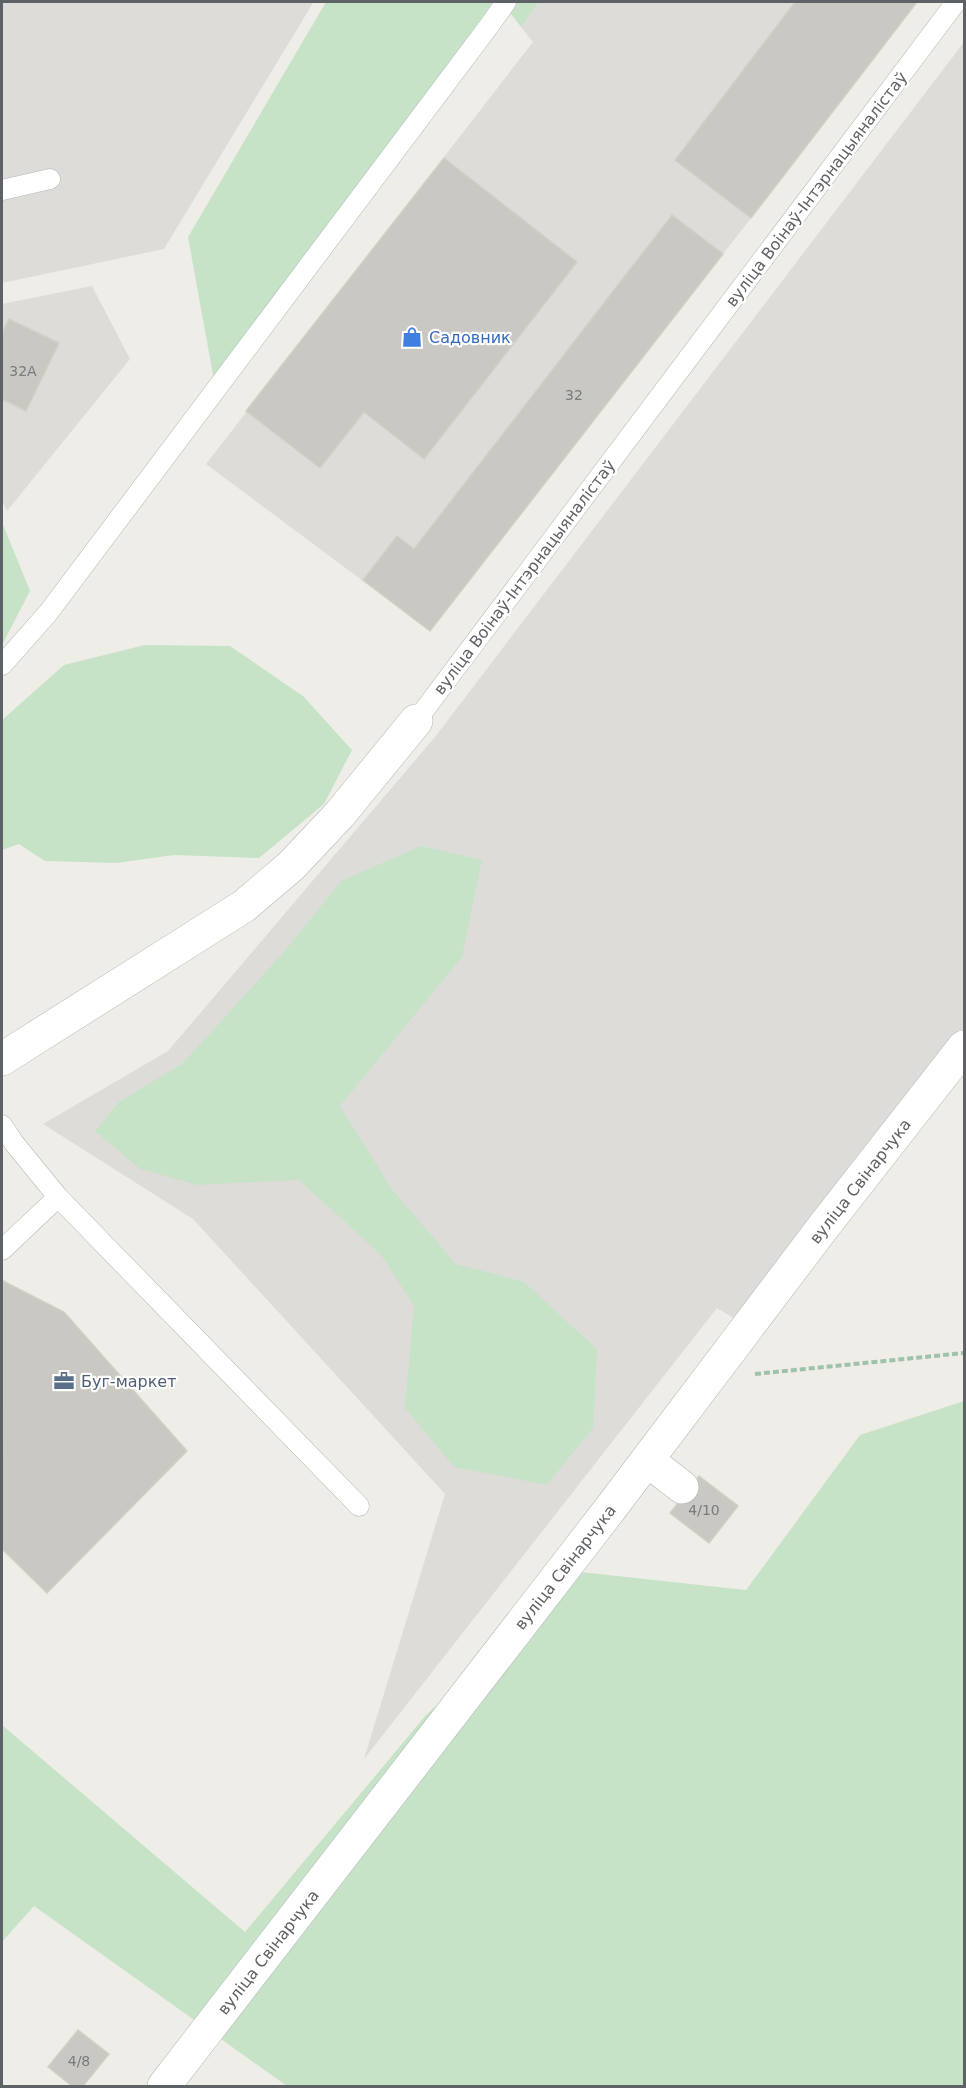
<svg xmlns="http://www.w3.org/2000/svg" width="966" height="2088" viewBox="0 0 966 2088" font-family="'DejaVu Sans',sans-serif">
	<style>
		.industrial { fill: #dedcd9 }
		.green { fill: #c6e3c7 }
		.building { fill: #cac8c3; stroke: #d3cfc6; stroke-width: 1.5 }
		.lines { fill: none; stroke-linecap: round; stroke-linejoin: round }
		.service-casing { stroke: #b4b6ba; stroke-width: 21 }
		.minor-casing { stroke: #b4b6ba; stroke-width: 34 }
		.path { stroke: #9fc2aa; stroke-width: 4; stroke-dasharray: 6 3; stroke-linecap: butt }
		.service { stroke: #fff; stroke-width: 20 }
		.minor { stroke: #fff; stroke-width: 33 }
		.labels { text-anchor: middle; stroke-width: 4.5; stroke-linejoin: round; paint-order: stroke }
		.number-label { font-size: 14px; fill: #797b7c }
		.street-label { font-size: 16px; fill: #5e6165; stroke: #fff }
		.shop-label { font-size: 16px; fill: #366cbe; stroke: #fff; text-anchor: start }
		.service-label { font-size: 16px; fill: #4e5e75; stroke: #fff; text-anchor: start }
	</style>
	<rect width="100%" height="100%" fill="#efede7"/>
	<path class="industrial" d="M2 2H312L313 3 164 249 2 283Z
		M539 2H917L751 218 430 631 206 464 533 42 521 27Z
		M964 42V1048L748 1327 717 1308 364 1759 445 1494 193 1219 43 1124 168 1051 435 737Z
		M92 286 130 359 7 511 2 501V304Z"/>
	<path class="green" d="M326 2H493L215 386 188 237Z
		M502 2H539L521 27Z
		M2 522 30 591 2 645Z
		M145 645 230 646 303 696 352 750 324 804 259 858 174 855 116 863 45 861 19 844 2 850V720L64 665Z
		M421 846 482 860 462 957 340 1106 391 1188 456 1264 524 1282 597 1349 593 1428 547 1485 454 1467 405 1408 414 1306 381 1255 299 1180 197 1185 140 1169 95 1131 119 1102 183 1063 283 953 341 881Z
		M964 1401V2086H287L34 1906 2 1942V1725L245 1932 426 1715 580 1572 746 1590 860 1435Z"/>
	<path class="building" d="M795 2H917L751 218 675 160Z
		M444 158 577 262 424 459 364 412 320 468 246 411Z
		M672 215 723 254 430 631 363 580 397 536 414 549Z
		M9 319 59 343 26 411 2 399V334Z
		M3 1281 64 1312 187 1451 47 1593 2 1549Z
		M699 1476 738 1506 709 1543 670 1513Z
		M78 2030 109 2054 83 2086H72L48 2067Z"/>
	<g class="lines">
		<g class="service-casing">
			<path id="service" d="M2 190 50 179
				M2 665 48 613 489 26 506 2
				M416 721 956 2
				M2 1125 14 1143 58 1197 359 1506
				M2 1250 58 1197"/>
		</g>
		<g class="minor-casing">
			<path id="minor" d="M2 1059 244 906 291 866 340 814 416 721
				M647 1460 682 1487
				M164 2086 610 1509 824 1226 964 1047"/>
		</g>
		<path class="path" d="M755 1374 964 1353"/>
		<use href="#service" class="service"/>
		<use href="#minor" class="minor"/>
	</g>
	<defs>
		<g id="shop-bare" transform="scale(1.62)"><path d="M-5-2.5h2.3a2.7 3.5 0 0 1 5.4 0H5L5.5 6h-11ZM-1.5-2.5h3a1.5 2.3 0 0 0-3 0Z" fill="#3f7fe0" stroke="#fff" stroke-width="2.5" paint-order="stroke"/></g>
		<g id="office-bare" transform="scale(1.62)"><path d="M-6-3h4V-5.5h4V-3h4V5H-6ZM-1-4.5V-3h2v-1.5ZM-6 0V1H6V0Z" fill="#5c6f8a" stroke="#fff" stroke-width="2.5" paint-order="stroke"/></g>
	</defs>
	<g fill-rule="evenodd">
		<use href="#shop-bare" x="412" y="337"/>
		<use href="#office-bare" x="64" y="1381"/>
	</g>
	<g class="labels">
		<g class="number-label">
			<text x="23" y="376">32А</text>
			<text x="574" y="400">32</text>
			<text x="704" y="1515">4/10</text>
			<text x="79" y="2066">4/8</text>
		</g>
		<g class="street-label">
			<text transform="translate(816 189) rotate(-53)" y="6">вуліца Воінаў-Інтэрнацыяналістаў</text>
			<text transform="translate(524 577) rotate(-53)" y="6">вуліца Воінаў-Інтэрнацыяналістаў</text>
			<text transform="translate(860 1181) rotate(-52)" y="6">вуліца Свінарчука</text>
			<text transform="translate(565 1567) rotate(-52)" y="6">вуліца Свінарчука</text>
			<text transform="translate(268 1952) rotate(-52)" y="6">вуліца Свінарчука</text>
		</g>
		<g class="shop-label">
			<text x="429" y="343">Садовник</text>
		</g>
		<g class="service-label">
			<text x="81" y="1387">Буг-маркет</text>
		</g>
	</g>
	<rect width="966" height="2088" fill="none" stroke="#5e6165" stroke-width="6"/>
</svg>
